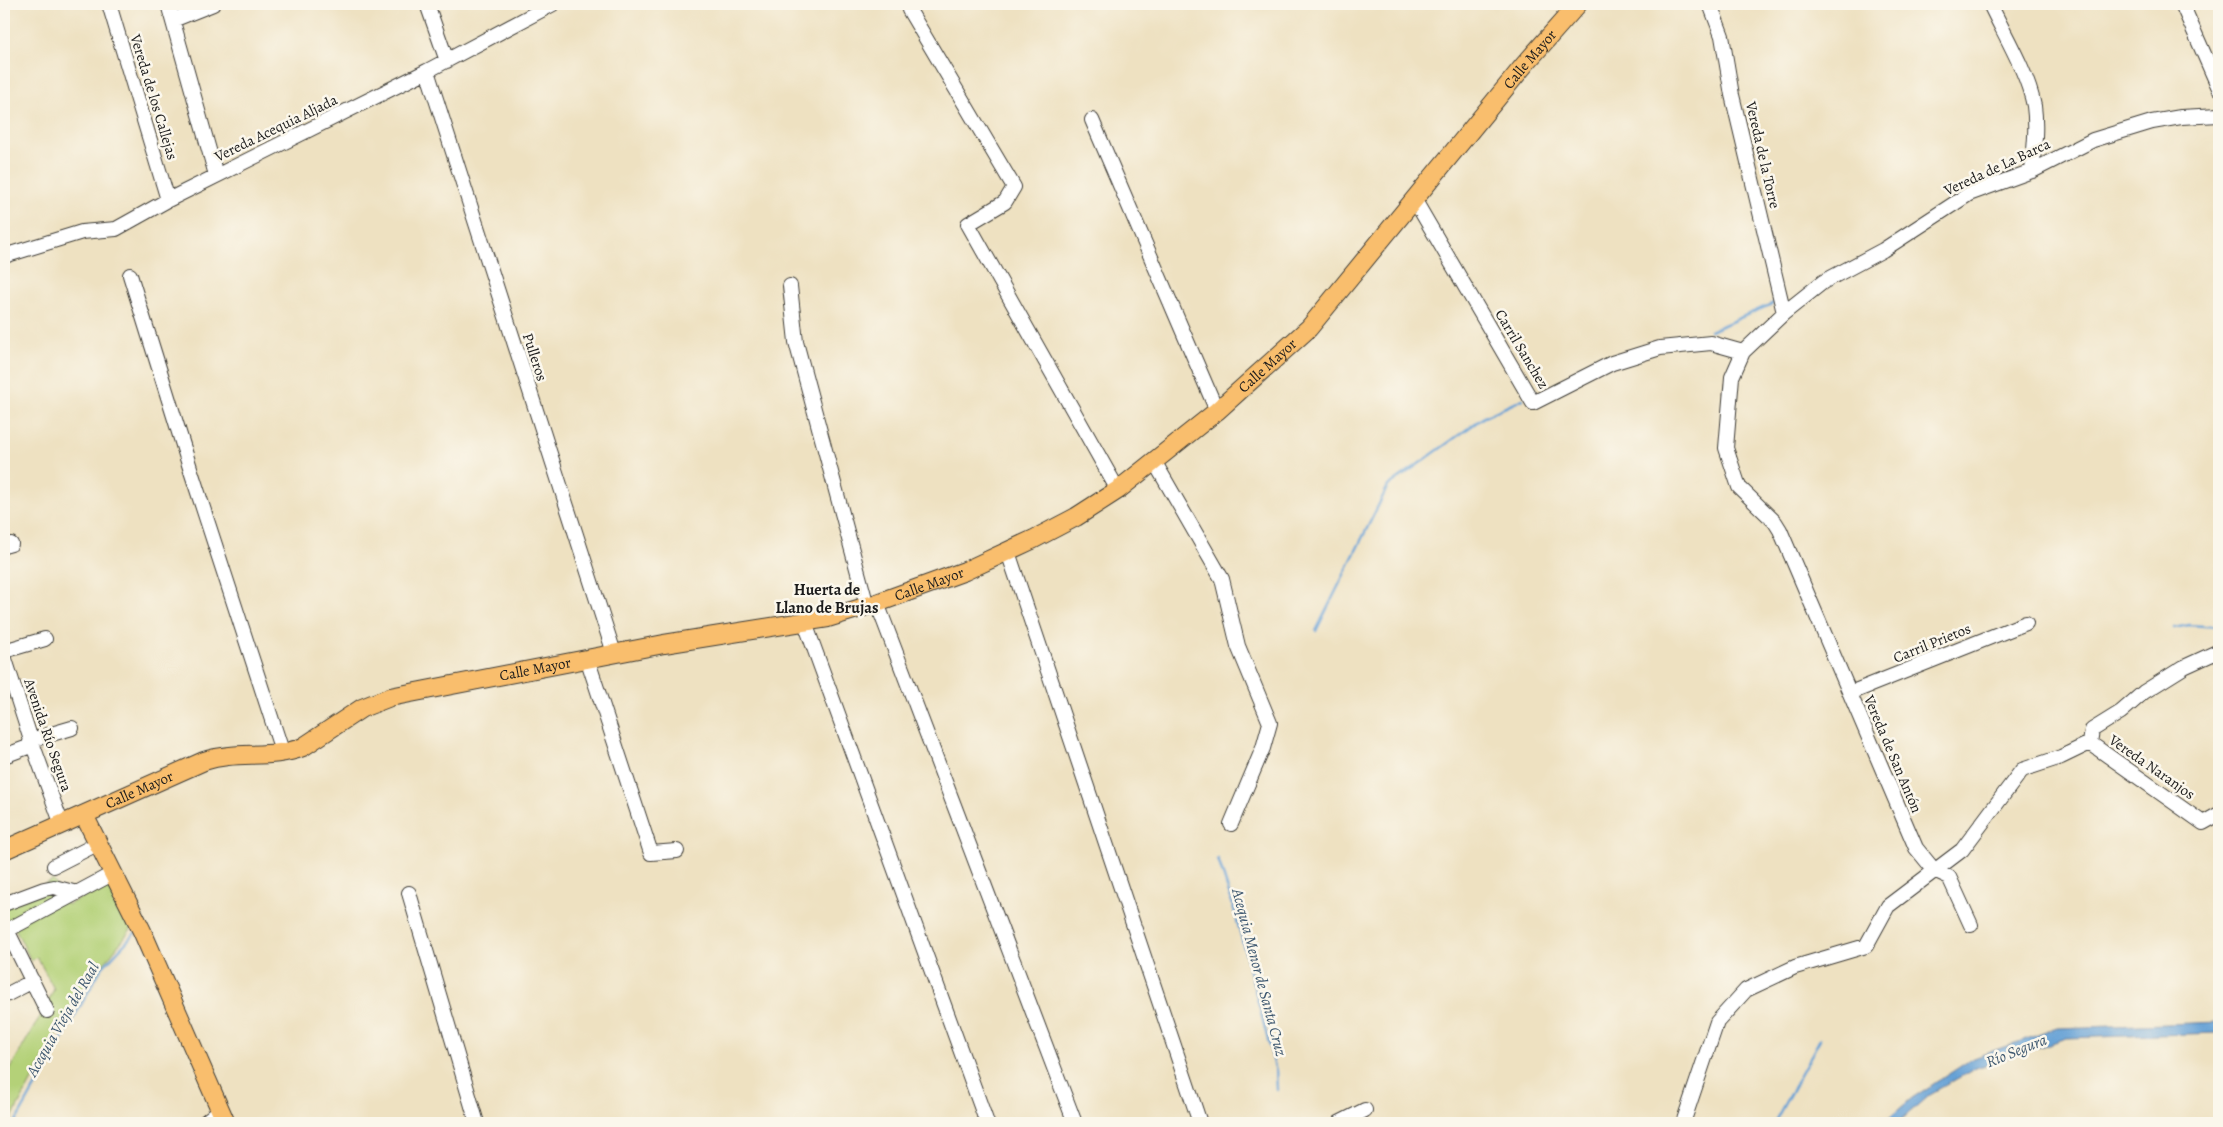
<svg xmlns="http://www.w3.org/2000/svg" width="2223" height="1127" viewBox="0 0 2223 1127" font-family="Alegreya,serif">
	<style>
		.green { fill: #b4d178; stroke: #68764a }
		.water { fill: #65a0d5; stroke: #405e78 }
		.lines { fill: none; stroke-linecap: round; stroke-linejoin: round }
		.stream { stroke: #65a0d5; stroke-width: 2.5 }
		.minor-casing { stroke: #3c3a35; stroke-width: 16 }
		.major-casing { stroke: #3c3a35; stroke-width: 20 }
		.minor { stroke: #fff; stroke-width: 14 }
		.major { stroke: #f9be6d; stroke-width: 18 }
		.labels { text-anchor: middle; stroke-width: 5; stroke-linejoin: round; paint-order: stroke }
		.street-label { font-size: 15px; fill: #1c1c1c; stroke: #fbf7ec }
		.neighbourhood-label { font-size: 16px; font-weight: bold; fill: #1c1c1c; stroke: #fbf7ec }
		.water-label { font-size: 16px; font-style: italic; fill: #3d576f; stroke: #fbf7ec }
	</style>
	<rect width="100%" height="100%" fill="#fbf7ec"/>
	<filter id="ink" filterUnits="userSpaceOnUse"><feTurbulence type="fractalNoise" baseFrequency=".02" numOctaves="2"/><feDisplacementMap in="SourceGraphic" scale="10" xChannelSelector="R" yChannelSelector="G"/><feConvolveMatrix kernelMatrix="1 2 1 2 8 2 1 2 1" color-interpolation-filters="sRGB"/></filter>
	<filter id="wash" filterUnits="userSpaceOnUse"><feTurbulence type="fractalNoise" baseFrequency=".0096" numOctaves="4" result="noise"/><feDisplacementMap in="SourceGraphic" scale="20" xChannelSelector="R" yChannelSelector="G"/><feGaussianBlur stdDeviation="1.12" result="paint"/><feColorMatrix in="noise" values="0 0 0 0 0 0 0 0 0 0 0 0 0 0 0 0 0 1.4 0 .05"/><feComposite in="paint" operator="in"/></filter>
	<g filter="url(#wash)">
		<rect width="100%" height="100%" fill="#eee1c1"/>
		<path class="green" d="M53 880 67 905 109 884 132 928 73 1003 9 1123H4V1079L45 1008 54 989 37 957 31 961 12 922 4 926V906Z"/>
		<path class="water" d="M2219 1022V1033L2067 1038 1976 1068 1930 1094 1898 1123H1883L1912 1098 1973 1058 2057 1028Z"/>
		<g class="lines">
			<path class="stream" d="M1710 331 1774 303
				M2174 628 2189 625 2219 627
				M1316 631 1388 486 1484 417 1523 399
				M1218 859 1234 909 1276 1071 1277 1090
				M15 1123 101 969 135 933
				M1774 1123 1820 1039"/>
		</g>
	</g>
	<g filter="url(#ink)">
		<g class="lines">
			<g class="minor-casing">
				<path id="minor" d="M109 4 168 200
					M168 4 216 175
					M427 4 447 61
					M1710 4 1722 36 1732 95 1784 313
					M1990 4C2005 36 2027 71 2034 106 2037 128 2034 150 2032 171
					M2182 4 2219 88
					M909 10 1014 187 1005 202 968 224 1118 490
					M173 20 213 4
					M427 71 614 653
					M1092 120 1217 411
					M1414 199 1533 403 1612 363 1660 348 1711 343 1743 352
					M4 256 82 232 116 229 168 200 427 71 553 4
					M130 275 191 471 283 754
					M790 286 796 342 867 606
					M1154 461 1222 579 1238 646 1270 723 1263 748 1231 824
					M4 546 11 544
					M1008 552 1200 1123
					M877 603 1075 1123
					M805 623 987 1123
					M4 651 45 639
					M4 656 31 740 62 825
					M587 658 651 853 677 851
					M1850 693 2026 623
					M2090 743 2092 730 2121 712 2144 692 2184 667 2219 651
					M4 756 28 747 31 740 72 728
					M54 866 97 844
					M409 893 477 1123
					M4 904 44 889 54 887 77 893
					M1971 925 1949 877 1934 870 1916 848 1780 530 1775 522 1739 487 1726 448 1732 377 1743 352 1784 313 1823 282 1883 250 1969 194 2032 171 2093 140 2152 122 2181 117 2219 115
					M7 930 47 1011
					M4 932 112 874
					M4 996 33 981
					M204 1123 220 1110
					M1339 1123 1365 1110
					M1683 1123 1717 1022 1746 990 1795 967 1866 946 1888 906 1962 850 2022 770 2061 757 2090 743 2203 823 2219 814"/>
			</g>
			<g class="major-casing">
				<g id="major">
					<path d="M84 815 142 931 226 1123"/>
					<path id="s1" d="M4 850 204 761C237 750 271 760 303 747L362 708 390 697 664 644 828 618 877 603 965 571 1034 539 1076 517 1118 490 1217 411 1309 328 1525 64 1578 4"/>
				</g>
			</g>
			<use href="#minor" class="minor"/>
			<use href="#major" class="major"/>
		</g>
	</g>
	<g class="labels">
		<g class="street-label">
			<text dy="5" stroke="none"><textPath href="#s1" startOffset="1782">Calle Mayor</textPath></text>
			<text transform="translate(154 97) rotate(73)" y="5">Vereda de los Callejas</text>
			<text transform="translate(276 128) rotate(-26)" y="5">Vereda Acequia Aljada</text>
			<text transform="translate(1763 155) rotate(77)" y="5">Vereda de la Torre</text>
			<text transform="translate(1997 167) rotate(-25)" y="5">Vereda de La Barca</text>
			<text transform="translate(1522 349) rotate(59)" y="5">Carril Sanchez</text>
			<text transform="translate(535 357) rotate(72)" y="5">Pulleros</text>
			<text dy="5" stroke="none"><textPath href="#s1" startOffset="1378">Calle Mayor</textPath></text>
			<text dy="5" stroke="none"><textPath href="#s1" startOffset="972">Calle Mayor</textPath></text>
			<text transform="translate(1932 643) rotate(-22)" y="5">Carril Prietos</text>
			<text dy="5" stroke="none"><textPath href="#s1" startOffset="568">Calle Mayor</textPath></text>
			<text transform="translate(48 735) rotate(71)" y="5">Avenida Río Segura</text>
			<text transform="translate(1893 754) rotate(67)" y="5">Vereda de San Antón</text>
			<text transform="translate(2152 767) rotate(35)" y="5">Vereda Naranjos</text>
			<text dy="5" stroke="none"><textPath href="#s1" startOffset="148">Calle Mayor</textPath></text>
		</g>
		<g class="neighbourhood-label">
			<text x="827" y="595">Huerta de<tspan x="827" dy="18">Llano de Brujas</tspan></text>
		</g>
		<g class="water-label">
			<text transform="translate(1260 972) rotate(75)" y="6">Acequia Menor de Santa Cruz</text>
			<text transform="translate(62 1019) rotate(-60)" y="6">Acequia Vieja del Raal</text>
			<text transform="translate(2016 1050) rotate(-22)" y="6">Río Segura</text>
		</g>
	</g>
	<rect width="2223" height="1127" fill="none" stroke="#fbf7ec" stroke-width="20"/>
</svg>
